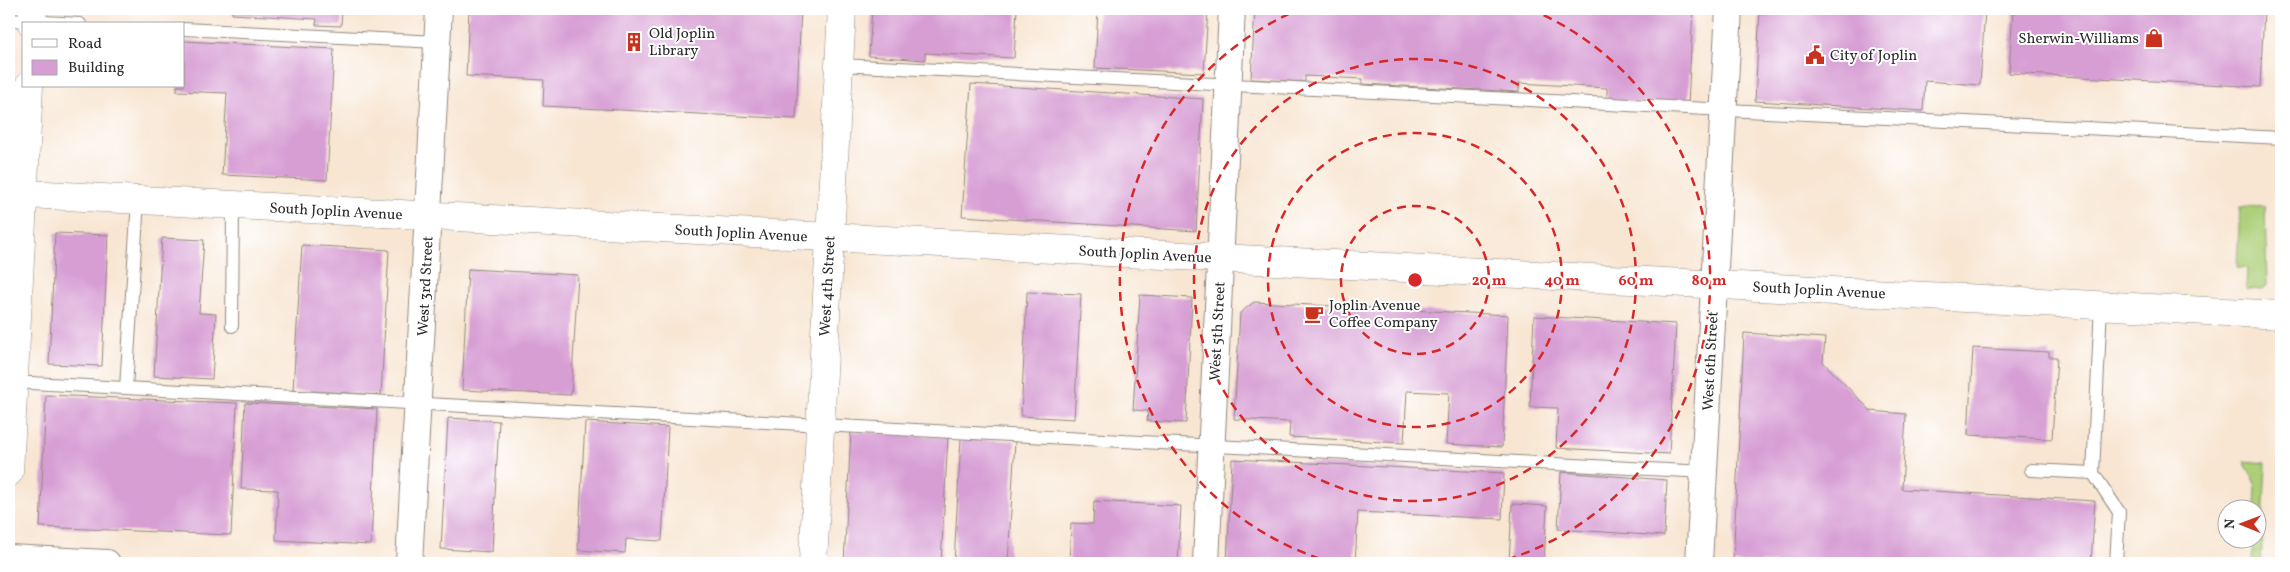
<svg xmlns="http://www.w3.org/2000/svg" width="2290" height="572" viewBox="0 0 2290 572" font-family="Vollkorn,serif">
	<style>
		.green { fill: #accf77; stroke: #6c7d51 }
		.building { fill: #d79ed4 }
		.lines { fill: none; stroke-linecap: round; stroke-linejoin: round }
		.lane-casing { stroke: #92887f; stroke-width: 14 }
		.street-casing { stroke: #92887f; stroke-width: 28 }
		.secondary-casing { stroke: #92887f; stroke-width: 29 }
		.lane { stroke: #fff; stroke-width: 12 }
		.street { stroke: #fff; stroke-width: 26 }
		.secondary { stroke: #fff; stroke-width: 28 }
		.ring { fill: none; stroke: #d62828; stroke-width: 2.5; stroke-dasharray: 9 6 }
		.labels { text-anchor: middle; stroke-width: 4; stroke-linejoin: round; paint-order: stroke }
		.poi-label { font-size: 15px; fill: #2b2b2b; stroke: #fff; text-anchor: start }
		.street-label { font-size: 15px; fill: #2b2b2b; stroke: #fff }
		.centre { fill: #d62828; stroke: #fff; stroke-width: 2.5 }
		.ring-label { font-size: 15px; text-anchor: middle; font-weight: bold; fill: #d62828; stroke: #fff; stroke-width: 4; stroke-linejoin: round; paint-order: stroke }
	</style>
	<rect width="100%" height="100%" fill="#fff"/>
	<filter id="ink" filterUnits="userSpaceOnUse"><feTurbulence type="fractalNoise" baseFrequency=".02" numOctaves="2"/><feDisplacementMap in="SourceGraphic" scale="10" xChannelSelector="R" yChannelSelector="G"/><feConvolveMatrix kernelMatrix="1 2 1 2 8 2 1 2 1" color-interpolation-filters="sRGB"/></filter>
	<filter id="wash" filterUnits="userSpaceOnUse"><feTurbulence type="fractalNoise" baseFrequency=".0096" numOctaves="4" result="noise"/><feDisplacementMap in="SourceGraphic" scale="20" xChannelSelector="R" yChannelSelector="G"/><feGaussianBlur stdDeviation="1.12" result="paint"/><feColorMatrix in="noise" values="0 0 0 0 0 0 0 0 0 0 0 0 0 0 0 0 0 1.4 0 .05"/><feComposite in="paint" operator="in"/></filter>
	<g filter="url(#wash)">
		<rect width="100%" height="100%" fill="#f8e6d3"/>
		<path class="green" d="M2240 206 2265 207 2267 285 2263 290 2246 289 2247 268 2237 267Z
			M2244 461 2266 463 2261 563H2252L2253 540H2258V510L2255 509 2256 486Z"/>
		<g id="blocks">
			<path class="building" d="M232 9H342L341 26 316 25 317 19 232 14Z
				M469 9H801L796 119 543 106 544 80 466 76Z
				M872 9H1017L1014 58 925 53V60L869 56Z
				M1098 9H1208L1204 73 1095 68Z
				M1255 9H1693L1688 105 1607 101V88L1519 83V92L1362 84V79L1305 76V82L1251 79Z
				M1760 9H1985L1980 85 1925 81 1923 111 1755 101Z
				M2013 9H2221L2264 11 2260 87 2009 73Z
				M184 41 334 49 327 180 222 175 227 93 177 91V86H184Z
				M971 84 1203 99 1196 231 962 216Z
				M55 233 108 235 102 366 49 364Z
				M162 238 204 240 199 313 216 314 212 379 154 376Z
				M302 245 389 250 381 395 293 390Z
				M468 269 578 275 571 395 462 390Z
				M1027 292 1081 294 1074 419 1021 416Z
				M1140 295 1192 298 1186 423 1147 421 1148 411 1133 410Z
				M1254 302 1508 315 1502 447 1446 444 1449 393 1407 391 1404 443 1289 437 1290 422 1234 419 1240 313Z
				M1534 316 1676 324 1669 454 1556 448 1558 408 1530 407Z
				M1744 333 1825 338 1823 362 1871 411 1906 414 1902 489 2095 501 2091 563H1733Z
				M1973 348 2049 352V357H2057L2052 439 1968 435Z
				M46 395 237 403 231 535 40 527Z
				M245 403 377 409 371 545 276 540 278 490 241 489Z
				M448 418 499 421 492 552 441 549Z
				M585 422 668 427 662 541 626 539 625 553 578 550Z
				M851 431 948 437 941 563H844Z
				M961 438 1015 441 1008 563H954Z
				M1232 459 1504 473 1502 519 1358 512 1355 563H1227Z
				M1561 472 1667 480 1664 536 1558 529Z
				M1094 501 1181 506 1178 563H1069L1071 523 1093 524Z
				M1512 504 1547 506 1544 563H1509Z"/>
		</g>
	</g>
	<g filter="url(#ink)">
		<use href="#blocks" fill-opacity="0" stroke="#92887f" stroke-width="1"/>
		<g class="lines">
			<g class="lane-casing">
				<path id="lane" d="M9 20 80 24
					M184 29 437 42
					M839 65 2281 138
					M2101 305 2093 473 2119 512 2116 563
					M232 326 233 205
					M12 382 1705 472
					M126 388 138 200
					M2031 470 2093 473"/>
			</g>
			<g class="street-casing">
				<path id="street" d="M9 558 107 563
					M409 563 439 9
					M1206 563 1232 9
					M1699 563 1729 9"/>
			</g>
			<g class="secondary-casing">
				<path id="secondary" d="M32 24 33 9
					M9 193 2281 315
					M9 472 29 86
					M813 563 842 9"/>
			</g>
			<use href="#lane" class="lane"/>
			<use href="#street" class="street"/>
			<use href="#secondary" class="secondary"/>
		</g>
	</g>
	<g class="ring">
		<circle cx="1415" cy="280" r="74"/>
		<circle cx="1415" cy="280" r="147"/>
		<circle cx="1415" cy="280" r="221"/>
		<path d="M1334 563A294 294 0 0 1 1300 9M1530 9A294 294 0 0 1 1496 563"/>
	</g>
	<defs>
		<g id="shop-bare" transform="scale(1.5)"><path d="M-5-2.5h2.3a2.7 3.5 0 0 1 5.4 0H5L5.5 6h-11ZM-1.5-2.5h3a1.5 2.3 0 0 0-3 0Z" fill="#c8321e" stroke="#fff" stroke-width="2.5" paint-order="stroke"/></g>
		<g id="building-bare" transform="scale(1.5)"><path d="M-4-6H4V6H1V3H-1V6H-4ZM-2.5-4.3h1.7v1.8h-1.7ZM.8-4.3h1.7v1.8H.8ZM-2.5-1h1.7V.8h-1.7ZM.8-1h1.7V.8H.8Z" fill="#c8321e" stroke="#fff" stroke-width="2.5" paint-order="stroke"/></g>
		<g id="civic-bare" transform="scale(1.5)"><path d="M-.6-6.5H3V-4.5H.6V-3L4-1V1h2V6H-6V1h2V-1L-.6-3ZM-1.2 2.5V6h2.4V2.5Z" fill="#c8321e" stroke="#fff" stroke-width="2.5" paint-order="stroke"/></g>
		<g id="cafe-bare" transform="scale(1.5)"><path d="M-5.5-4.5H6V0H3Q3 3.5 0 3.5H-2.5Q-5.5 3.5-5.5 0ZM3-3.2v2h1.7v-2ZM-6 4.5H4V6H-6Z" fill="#c8321e" stroke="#fff" stroke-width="2.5" paint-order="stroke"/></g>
	</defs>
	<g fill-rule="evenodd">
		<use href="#shop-bare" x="2154" y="38"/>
		<use href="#building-bare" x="634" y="42"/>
		<use href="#civic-bare" x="1815" y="55"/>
		<use href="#cafe-bare" x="1314" y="314"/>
	</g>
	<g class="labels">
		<g class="poi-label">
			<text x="649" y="38">Old Joplin<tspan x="649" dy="17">Library</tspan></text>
			<text x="2139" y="43" text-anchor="end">Sherwin-Williams</text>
			<text x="1830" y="60">City of Joplin</text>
			<text x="1329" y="310">Joplin Avenue<tspan x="1329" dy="17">Coffee Company</tspan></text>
		</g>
		<g class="street-label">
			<text transform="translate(336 211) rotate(3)" y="5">South Joplin Avenue</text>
			<text transform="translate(741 233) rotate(3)" y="5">South Joplin Avenue</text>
			<text transform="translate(1145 254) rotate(3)" y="5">South Joplin Avenue</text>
			<text transform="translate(425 286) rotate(-87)" y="5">West 3rd Street</text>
			<text transform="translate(827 286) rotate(-87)" y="5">West 4th Street</text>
			<text transform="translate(1819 290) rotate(3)" y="5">South Joplin Avenue</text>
			<text transform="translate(1217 331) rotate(-87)" y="5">West 5th Street</text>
			<text transform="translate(1710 361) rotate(-87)" y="5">West 6th Street</text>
		</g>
	</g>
	<circle cx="1415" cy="280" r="8" class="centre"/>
	<g class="ring-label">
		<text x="1489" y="285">20 m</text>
		<text x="1562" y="285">40 m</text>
		<text x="1636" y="285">60 m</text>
		<text x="1709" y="285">80 m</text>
	</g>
	<rect width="2290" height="572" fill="none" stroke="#fff" stroke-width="30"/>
	<rect x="22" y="22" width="162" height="65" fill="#ffffff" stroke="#aaaaaa"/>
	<rect x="32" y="39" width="25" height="8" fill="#ffffff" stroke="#aaaaaa"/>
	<text x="68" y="48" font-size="15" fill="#2b2b2b">Road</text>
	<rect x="32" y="60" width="25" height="15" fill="#d79ed4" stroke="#aaaaaa"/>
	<text x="68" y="72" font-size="15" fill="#2b2b2b">Building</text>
	<g transform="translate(2242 524) rotate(271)"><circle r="24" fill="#ffffff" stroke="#aaaaaa"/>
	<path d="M0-4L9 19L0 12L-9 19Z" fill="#c8321e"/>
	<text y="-8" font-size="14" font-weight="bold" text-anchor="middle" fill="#2b2b2b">N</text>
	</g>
</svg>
